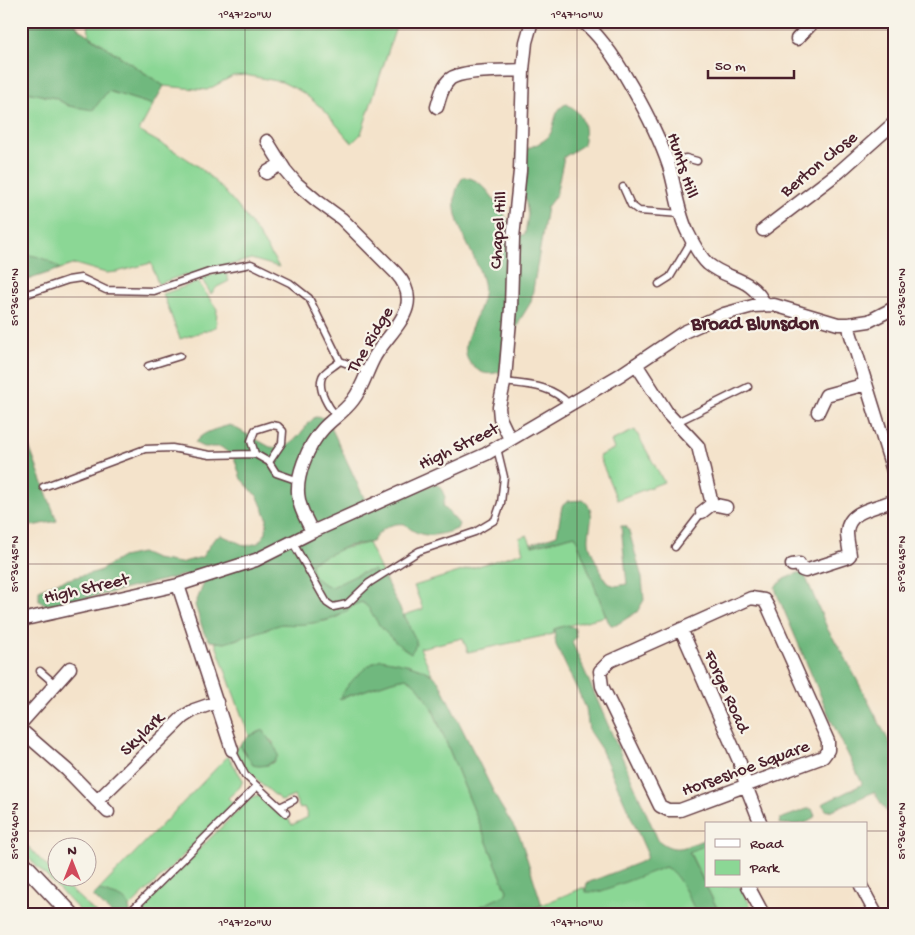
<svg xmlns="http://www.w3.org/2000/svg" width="915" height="935" viewBox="0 0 915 935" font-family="'Gochi Hand',sans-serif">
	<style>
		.green { fill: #8bd795; stroke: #6a7b60 }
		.forest { fill: #70b87e; stroke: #5d6c54 }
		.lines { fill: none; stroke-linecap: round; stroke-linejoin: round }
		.service-casing { stroke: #643c43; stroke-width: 9 }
		.minor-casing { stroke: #643c43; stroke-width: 15 }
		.tertiary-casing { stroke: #643c43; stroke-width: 18 }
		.service { stroke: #fff; stroke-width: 6 }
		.minor { stroke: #fff; stroke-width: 12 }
		.tertiary { stroke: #fff; stroke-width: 15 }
		.ticks { fill: none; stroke: #4a1f2b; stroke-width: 1; stroke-opacity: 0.45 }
		.labels { text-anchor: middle; stroke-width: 4.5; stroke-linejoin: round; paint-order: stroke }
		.street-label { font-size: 18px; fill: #4a1f2b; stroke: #f7f3e8 }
		.quarter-label { font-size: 20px; font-weight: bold; fill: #4a1f2b; stroke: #f7f3e8 }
		.neatline { fill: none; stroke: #4a1f2b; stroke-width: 2 }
		.ticks-label { font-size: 12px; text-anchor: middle; fill: #4a1f2b }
	</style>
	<rect width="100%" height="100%" fill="#f7f3e8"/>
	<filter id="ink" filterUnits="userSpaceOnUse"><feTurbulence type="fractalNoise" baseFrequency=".02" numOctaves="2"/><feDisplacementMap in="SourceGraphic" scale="10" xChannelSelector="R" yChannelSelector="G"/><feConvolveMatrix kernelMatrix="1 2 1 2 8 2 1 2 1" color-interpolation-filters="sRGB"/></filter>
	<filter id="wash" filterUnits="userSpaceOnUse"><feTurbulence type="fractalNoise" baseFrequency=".0096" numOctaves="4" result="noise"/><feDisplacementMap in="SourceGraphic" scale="20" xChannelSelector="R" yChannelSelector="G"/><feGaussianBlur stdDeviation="1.12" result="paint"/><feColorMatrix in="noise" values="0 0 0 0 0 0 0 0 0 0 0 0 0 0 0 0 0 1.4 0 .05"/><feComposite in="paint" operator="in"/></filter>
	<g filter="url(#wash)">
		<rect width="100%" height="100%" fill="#f4e3cb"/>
		<path class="green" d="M88 21H398L361 134 352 143 322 108 302 92 282 82 245 75 233 76 207 90 164 86 89 35Z
			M21 91 55 98 69 106 108 91 153 105 139 131C159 143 183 154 201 169 233 195 258 232 279 267L251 259 187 277 186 274 158 284 151 263 117 272 106 273 75 264 21 282Z
			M223 272 226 273 229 281 217 287 211 294 201 278Z
			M198 282 217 309 216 327 180 339 163 294Z
			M635 430 664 482 617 500 599 456 614 449 611 441Z
			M527 535 532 546 575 535 606 616 554 629 553 634 468 652 463 638 420 648 432 674 407 664 359 674C353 683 345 689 340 699L392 681 406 678 416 684 423 693 433 710 507 891 506 895 464 914H133L252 797 262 794 287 817 292 825 308 817 304 807 300 809 294 796 282 801C264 786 245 771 235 750L240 745 253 765H268L275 761 273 742 266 737 264 730 249 736 215 642C240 645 258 625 282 624 299 623 322 625 339 616 348 611 351 605 361 602L369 607 380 626 409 624 404 615 423 609 414 586 523 552 519 538Z
			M368 543 387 583 374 570 332 587C320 584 308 575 312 561 332 549 347 548 368 543Z
			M228 756 243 780 240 787 228 798 235 805 130 907C122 895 111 896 99 890Z
			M21 839 58 878 97 914H83L21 850Z
			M706 845V886L689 851Z
			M665 867C681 874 689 899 697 914H520L582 888H585V892Z
			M706 886H740L755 914H720Z"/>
		<path class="forest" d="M21 21H73L79 29 164 86 153 105 108 91 93 110 69 106 55 98 21 91Z
			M566 104C583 111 587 128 583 145L564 157 556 195 547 207 531 302 520 320 500 372C491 374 485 375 478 370 445 350 489 312 483 283 476 248 438 212 463 177 489 177 503 220 520 236L525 234 528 215 517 153C526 148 539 145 547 138 557 129 551 111 566 104Z
			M21 254C37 255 48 259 60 269L21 282Z
			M315 417 325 418 330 425 365 500 372 507 434 484 440 486 445 497 443 506 459 524 457 529C438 536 420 540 405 524 390 522 380 530 372 542L348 546 312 562C308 575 321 584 332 587L361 573 374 570 387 583 416 640V645L411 653C400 647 389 637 381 627 373 618 372 609 362 602 351 605 347 612 338 616 323 623 298 626 282 624L225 643 210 641 204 633 195 605 204 583 199 577 185 575 66 603 46 605 39 600V590L54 583 99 571 122 557 141 553 155 559 180 563 202 557 214 539 221 535 246 546 258 543 266 533 267 518 258 497 241 479 234 457 221 447H203L195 443C202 431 218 429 230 425L270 447C295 451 299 431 315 417Z
			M21 432 27 441 57 521 21 528Z
			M583 500C600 512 585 531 590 547 594 560 601 571 607 583L616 586 627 584 621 526H626L629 531 642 578 644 600 637 612 616 625H611L608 621 575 535 532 546 531 544 557 535 562 506 568 501Z
			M798 573H804L828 630 844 655 894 751V824L874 792 832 810 827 811 822 804 861 785 862 783 831 720 777 594 775 587 784 579Z
			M567 625 575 628 576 637 572 642 658 840C676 855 686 846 706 839V845L689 852 720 914H697C689 899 680 874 665 867L599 892H585L587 883 638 863 646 859 647 853 601 749 589 731 586 708 556 645 554 629Z
			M381 659C401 663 424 666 438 680L499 803 520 837 542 905 520 914H464L505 895 507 891 433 710C425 697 420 686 406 678L392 681 339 699C347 684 365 665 381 659Z
			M264 730C266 740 277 744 278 756 273 764 262 768 253 765L240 745 249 736Z
			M807 809H812L815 816C807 827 791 824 779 824L780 819Z
			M99 890C112 897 130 894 130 914H112L93 896Z"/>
	</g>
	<g filter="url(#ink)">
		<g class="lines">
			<g class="service-casing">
				<path id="service" d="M667 161 686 158 697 161
					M623 187 631 205 639 211 681 214
					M659 284 670 277 692 240
					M21 296 68 280 81 278 106 290 154 291 209 272 251 264 290 283 309 298 340 361 367 371
					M148 366 180 356
					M504 382C529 385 551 385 569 404
					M337 417C329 408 317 390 322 377 324 371 335 366 340 361
					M675 423 748 387
					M255 454 251 441 255 430 271 425 278 426 283 431 282 443 269 462
					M43 487 145 449 172 448 210 455 255 454 269 462 276 473 299 481
					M293 543 327 603 333 607 347 604 369 583 419 551 475 532 495 520 501 503 504 477 497 448
					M675 547 702 512
					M40 671 56 685
					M232 750 245 775 286 813
					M280 807 294 800
					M128 914 257 786"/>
			</g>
			<g class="minor-casing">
				<path id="minor" d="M581 21C612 41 657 130 669 166 676 189 678 215 689 235 694 245 700 257 708 264 729 281 751 276 765 305
					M797 39 814 21
					M437 107C440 97 442 86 450 79 462 69 507 71 523 70
					M267 141 285 170 296 183 316 200 342 219 396 273C426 306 392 328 375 356 367 370 363 387 353 400 344 412 332 419 323 429 308 445 294 479 299 500 301 512 308 522 312 532
					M266 173 281 164
					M763 230 839 172 894 123
					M849 324 850 332 894 474
					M636 364 668 414 698 446 712 504
					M818 412 826 395 866 384
					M510 439 500 418 499 407 505 379 511 308 513 238 520 171 523 70 526 42 532 21
					M702 512 712 504 726 507
					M792 565 799 564 802 570 805 571 848 557 850 555C849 547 847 540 847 532 848 509 879 508 894 500
					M178 585 232 750
					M751 598 764 600 768 607 828 741V750L823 757 680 810H668L660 806 602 686 600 671 610 661Z
					M21 620 178 585 256 560 312 532 486 454 620 375 684 332 724 314 753 306 774 305 838 324H849L869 321 894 308
					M681 629 740 763 746 786 761 824
					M21 723 70 668
					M21 730 67 770 97 801 183 717 194 710 217 702
					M97 801 108 812
					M748 886 763 914
					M861 886 876 914"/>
			</g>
			<g class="tertiary-casing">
				<path id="tertiary" d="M21 861 71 914"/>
			</g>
			<use href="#service" class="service"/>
			<use href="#minor" class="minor"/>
			<use href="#tertiary" class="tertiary"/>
		</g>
	</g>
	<path class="ticks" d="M245 21V914M577 21V914M21 30H894M21 297H894M21 564H894M21 831H706M866 831H894"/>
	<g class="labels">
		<g class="street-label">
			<text transform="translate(818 163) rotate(-39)" y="6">Berton Close</text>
			<text transform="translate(684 165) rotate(72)" y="6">Hunts Hill</text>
			<text transform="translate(497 230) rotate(-86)" y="6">Chapel Hill</text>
			<text transform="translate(369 339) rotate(-59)" y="6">The Ridge</text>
			<text transform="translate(458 445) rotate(-26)" y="6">High Street</text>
			<text transform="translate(86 587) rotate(-13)" y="6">High Street</text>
			<text transform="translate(728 691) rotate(66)" y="6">Forge Road</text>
			<text transform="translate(141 733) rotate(-45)" y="6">Skylark</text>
			<text transform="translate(745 767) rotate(-20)" y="6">Horseshoe Square</text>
		</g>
		<g class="quarter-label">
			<text x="755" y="329">Broad Blunsdon</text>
		</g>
	</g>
	<rect width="915" height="935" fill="none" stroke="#f7f3e8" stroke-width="55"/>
	<rect x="705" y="822" width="162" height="65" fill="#f7f3e8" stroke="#b29e9c"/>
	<rect x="715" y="839" width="25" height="8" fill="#ffffff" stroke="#b29e9c"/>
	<text x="750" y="848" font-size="15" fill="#4a1f2b">Road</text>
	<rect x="715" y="860" width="25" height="15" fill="#8bd795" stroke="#b29e9c"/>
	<text x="750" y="872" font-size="15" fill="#4a1f2b">Park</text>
	<g transform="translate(72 862)"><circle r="24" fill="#f7f3e8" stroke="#b29e9c"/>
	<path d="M0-4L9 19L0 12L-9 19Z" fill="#d1495b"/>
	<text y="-8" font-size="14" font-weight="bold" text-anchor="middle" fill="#4a1f2b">N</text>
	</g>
	<path d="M708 70v8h86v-8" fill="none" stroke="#4a1f2b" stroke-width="2.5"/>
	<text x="715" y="70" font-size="15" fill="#4a1f2b" stroke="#f7f3e8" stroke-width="4" paint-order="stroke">50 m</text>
	<rect x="28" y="28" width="860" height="880" class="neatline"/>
	<g class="ticks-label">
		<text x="245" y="18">1°47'20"W</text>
		<text x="577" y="18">1°47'10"W</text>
		<text transform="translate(14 297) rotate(-90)" y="4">51°36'50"N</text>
		<text transform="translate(901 297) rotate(-90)" y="4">51°36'50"N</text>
		<text transform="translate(14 564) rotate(-90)" y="4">51°36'45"N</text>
		<text transform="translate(901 564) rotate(-90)" y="4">51°36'45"N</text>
		<text transform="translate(14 831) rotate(-90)" y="4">51°36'40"N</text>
		<text transform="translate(901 831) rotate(-90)" y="4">51°36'40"N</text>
		<text x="245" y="926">1°47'20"W</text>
		<text x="577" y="926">1°47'10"W</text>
	</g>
</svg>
